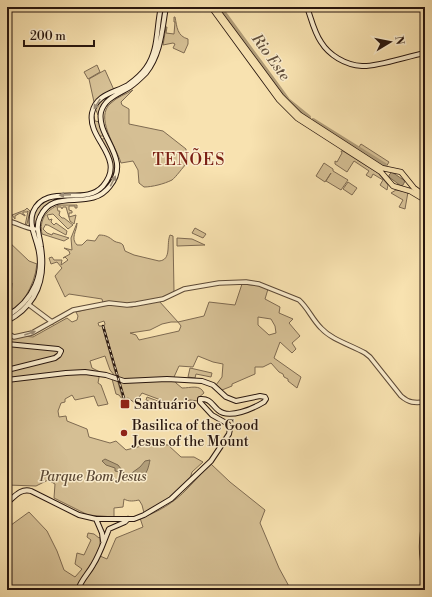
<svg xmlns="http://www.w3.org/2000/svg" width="432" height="597" viewBox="0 0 432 597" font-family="'Libre Bodoni',serif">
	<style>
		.green { fill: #d5bf94; stroke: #7e6a51; fill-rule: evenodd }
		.water { fill: #b19d79; stroke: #7a674e }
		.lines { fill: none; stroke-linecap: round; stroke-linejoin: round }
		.river { stroke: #b19d79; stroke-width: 4 }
		.tertiary-casing { stroke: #5c4936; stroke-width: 5.5 }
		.secondary-casing { stroke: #28160e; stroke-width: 6 }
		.primary-casing { stroke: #28160e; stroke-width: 6 }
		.tertiary { stroke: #faeccc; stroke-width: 3.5 }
		.secondary { stroke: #faeccc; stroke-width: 4 }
		.primary { stroke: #f8e2b0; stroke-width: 4.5 }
		.rail-casing { stroke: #28160e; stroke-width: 2.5 }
		.rail { stroke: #faeccc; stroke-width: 1; stroke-dasharray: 3; stroke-linecap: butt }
		.oneway { fill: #9c8c76 }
		.poi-dot { fill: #8f2418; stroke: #faeccc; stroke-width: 1.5 }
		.labels { text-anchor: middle; stroke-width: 3; stroke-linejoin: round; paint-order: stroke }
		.poi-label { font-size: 14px; fill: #28160e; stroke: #faeccc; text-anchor: start }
		.park-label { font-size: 14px; font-style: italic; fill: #5c4936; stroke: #faeccc }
		.water-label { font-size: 15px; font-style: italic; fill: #5f4c39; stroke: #faeccc }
		.quarter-label { font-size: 16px; letter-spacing: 1px; fill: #7a1f14; stroke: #faeccc }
	</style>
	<rect width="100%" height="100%" fill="#f8e2b0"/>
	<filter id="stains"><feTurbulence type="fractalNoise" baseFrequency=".005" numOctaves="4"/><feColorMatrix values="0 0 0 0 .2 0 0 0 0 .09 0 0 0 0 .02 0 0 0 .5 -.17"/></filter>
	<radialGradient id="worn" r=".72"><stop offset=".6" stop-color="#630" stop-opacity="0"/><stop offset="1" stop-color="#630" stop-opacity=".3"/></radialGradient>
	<path class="green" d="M174 17H175C177 27 177 36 188 39V44L184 53 173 48 175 44 173 43 163 45 166 27H167L166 33 174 34 175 22H174Z
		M97 65 100 72 88 79 84 72Z
		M105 70 114 90 94 102 89 79Z
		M133 90 121 102 122 105 129 109V124L163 131 186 149 187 163C183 167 176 177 172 180 164 184 152 187 144 187L139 183 138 170 133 161 121 163C116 146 94 117 111 103 117 97 126 94 133 90Z
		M109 95 110 96 98 115 95 108 101 99Z
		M93 115 94 116 95 121 100 122 104 135 103 136H99L95 130Z
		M106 137 114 155 116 170 111 183 98 195 50 203 36 224 33 225C35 189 60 201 84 196 91 194 98 190 104 187 113 161 115 163 100 139H103Z
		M361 144 389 162 386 167 357 150Z
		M341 151H343L378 173 388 185 387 190 380 185 383 180 373 174 371 178 366 175 369 171 354 161 347 172 335 164V161L337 162 342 153Z
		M324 163 333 169V171L348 180 341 190 326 181 331 173 325 182 316 176Z
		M348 182 357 188 352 195 343 189Z
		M396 190 408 192 405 209 399 207 403 200 391 193Z
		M59 205H77V208H75V206H69V210L72 211V213H69V217L76 215 74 224 70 221 66 207H63L62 209 61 207H57L58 211H60L59 215 62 218H64L73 225 68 229 53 214 47 215 49 220 52 219 51 222 54 225 56 223 67 231 66 235 48 225H46V224L43 229 47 233 52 235 53 233 69 238 64 241 42 234C39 220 46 210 59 205Z
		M27 208 30 211 27 224 25 226 28 211 27 212H23V214L25 215V216L20 213 15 216V219L12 215 25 210Z
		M77 223C77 231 70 238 77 245H82L87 240 95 241 99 235C106 235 109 237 114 241 117 243 121 242 123 245 124 247 124 249 125 251L134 255 159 261C172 260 166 244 170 235L173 236 174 292 161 298 133 304 111 302 103 303 102 299 69 294 65 297 55 276 62 268 57 262 51 264 49 258 52 257 54 260H62L61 265 68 260 65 257 63 258 70 254 69 251 64 248 72 250 71 238Z
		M195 228 206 234 203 238 192 233Z
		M177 238 192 239 205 245 177 246Z
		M7 240 29 261 37 264C34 289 21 303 7 323V301L11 295 12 283 7 282Z
		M242 284 261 286 268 289 265 299 280 307 279 313 293 319 289 323 300 336 292 343 296 349 292 353 280 342 274 358 301 377 297 388 288 381V379L284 377 283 374 279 372 271 363 263 367H255V374L232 384V386L222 390 216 385 222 377 223 364 213 362 198 356 193 367 179 366 174 377 176 383 182 388C191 388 200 384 204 393L198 398V401L190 400 184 402 177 406 142 393 135 403 128 398 124 400 104 326 105 324 104 321 98 323 99 326H102L123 400 119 395 116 394 112 379 115 376 110 370 105 356 90 361 92 368 100 372 98 383 101 385 108 404 98 406 94 396 75 400 72 395 65 399V402L61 403 58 411 59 417 66 416 67 421 87 429 89 437 110 443 116 441 126 450 149 444 168 445 181 457H194L203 462 192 472 190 479 171 497 144 513 142 505 139 500C134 501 129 502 124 499L123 507 114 508V517L88 515 54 498 55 484 48 480 36 486 7 485V327L9 331 14 335 33 337 67 318 72 322 77 320 78 316 76 312 100 306 112 305 132 307 145 303 159 301 178 322 204 316 209 302 235 305ZM258 317 271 319 275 326 276 333 269 335 258 325ZM171 322H178L181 326 179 331 139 340 136 335 130 333 150 330 162 324Z
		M190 368 212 373 211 377 196 374 195 378 188 377Z
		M147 397 166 404 164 408 146 400Z
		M211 464 230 482 265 510 260 523 279 568 291 590H7V528L29 512 47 531 57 551 64 570 75 577 82 569 75 564 77 553 84 555 91 540 87 537 88 533 94 534 99 538 100 537V556L107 559 116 538 143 527 140 518C157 513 175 502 187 489 195 481 202 472 211 464Z"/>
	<path class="water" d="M392 172 405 181 403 185 401 186 389 177V175Z
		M105 459 118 465 125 474 127 473 129 475 140 467 145 461 150 460C147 475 145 477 130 480L120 472 115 471V468L106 465 102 461Z"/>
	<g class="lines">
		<path class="river" d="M220 7 283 93 288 100 309 117
			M313 120 385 165"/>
		<g class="tertiary-casing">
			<path id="tertiary" d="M7 221C17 222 25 229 35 229
				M28 304 52 322
				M7 333 14 337 32 333 73 310 109 303 127 305 136 304 163 299 184 289 219 283 246 282 259 284 299 300C308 308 312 319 321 328 332 340 351 345 365 353L370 357 401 396C409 403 414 403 425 402
				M425 523C421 533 420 558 425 568"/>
		</g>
		<g class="secondary-casing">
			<path id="secondary" d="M307 7C311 18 314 32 321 42 329 55 345 65 362 66 377 67 408 56 425 53
				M7 316C33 301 46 273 37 244 34 233 29 223 33 212 46 182 85 207 103 186 127 158 87 140 92 113 96 94 114 93 128 85 135 80 141 75 146 68 159 50 156 28 161 7
				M7 321C37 305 46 279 41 247 40 237 35 227 40 217 54 186 90 213 110 186 132 158 96 137 101 112 105 98 119 94 130 87 136 83 141 78 146 73 161 54 162 30 166 7
				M7 344 58 349 61 351 59 355 55 358 7 370
				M7 380 66 373 85 372 106 375 124 381 167 379 202 381 213 385 226 397 236 401 260 396 265 397 266 399 264 402C254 408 229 420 218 410 212 405 210 398 200 399V402L212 415 228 424 230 429 229 434 211 461 171 499 144 515 134 519H96L79 515 31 491C21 488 15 496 7 503
				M96 519 102 533 103 541
				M78 590C81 580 88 574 93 565 100 554 104 541 109 529L125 522 128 519"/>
		</g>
		<g class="primary-casing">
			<path id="primary" d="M211 7 279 100 297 118 381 172 393 186 410 191 425 200
				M215 7 281 96 300 115 382 168 401 172 414 188 425 196"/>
		</g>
		<use href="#tertiary" class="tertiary"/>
		<use href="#secondary" class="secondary"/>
		<use href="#primary" class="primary"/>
		<g class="rail-casing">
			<path id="rail" d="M103 326 126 405"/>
		</g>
		<use href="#rail" class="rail"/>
	</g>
	<defs><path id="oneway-solid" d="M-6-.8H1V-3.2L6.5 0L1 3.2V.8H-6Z"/></defs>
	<g class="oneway">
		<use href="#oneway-solid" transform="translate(97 104) rotate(122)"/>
		<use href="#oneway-solid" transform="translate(113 181) rotate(-63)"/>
		<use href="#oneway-solid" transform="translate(65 195) rotate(178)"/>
		<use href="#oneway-solid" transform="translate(30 333) rotate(-19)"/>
	</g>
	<g class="poi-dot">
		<rect x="120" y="399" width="10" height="10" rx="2"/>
		<circle cx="124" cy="433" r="4"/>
	</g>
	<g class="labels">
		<g class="poi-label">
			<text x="134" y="409">Santuário</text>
			<text x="132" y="430">Basilica of the Good<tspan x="132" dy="16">Jesus of the Mount</tspan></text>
		</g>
		<g class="park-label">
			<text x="93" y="481">Parque Bom Jesus</text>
		</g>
		<g class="water-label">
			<text transform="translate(271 57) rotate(54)" y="5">Rio Este</text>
		</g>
		<g class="quarter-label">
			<text x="189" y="165">TENÕES</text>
		</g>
	</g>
	<rect width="432" height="597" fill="none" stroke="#f8e2b0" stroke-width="24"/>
	<rect x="8" y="8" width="416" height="581" fill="none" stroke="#28160e" stroke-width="2"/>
	<rect x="12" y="12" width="408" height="573" fill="none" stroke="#28160e"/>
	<g transform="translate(390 42) rotate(80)" stroke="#faeccc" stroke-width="3" paint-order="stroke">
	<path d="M0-3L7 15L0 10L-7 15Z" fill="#28160e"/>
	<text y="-6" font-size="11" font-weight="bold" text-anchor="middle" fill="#28160e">N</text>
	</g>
	<path d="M24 40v6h70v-6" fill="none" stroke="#28160e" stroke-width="2"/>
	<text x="30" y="40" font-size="12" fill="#28160e" stroke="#faeccc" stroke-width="3" paint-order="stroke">200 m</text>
	<rect width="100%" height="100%" filter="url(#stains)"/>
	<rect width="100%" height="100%" fill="url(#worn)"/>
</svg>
